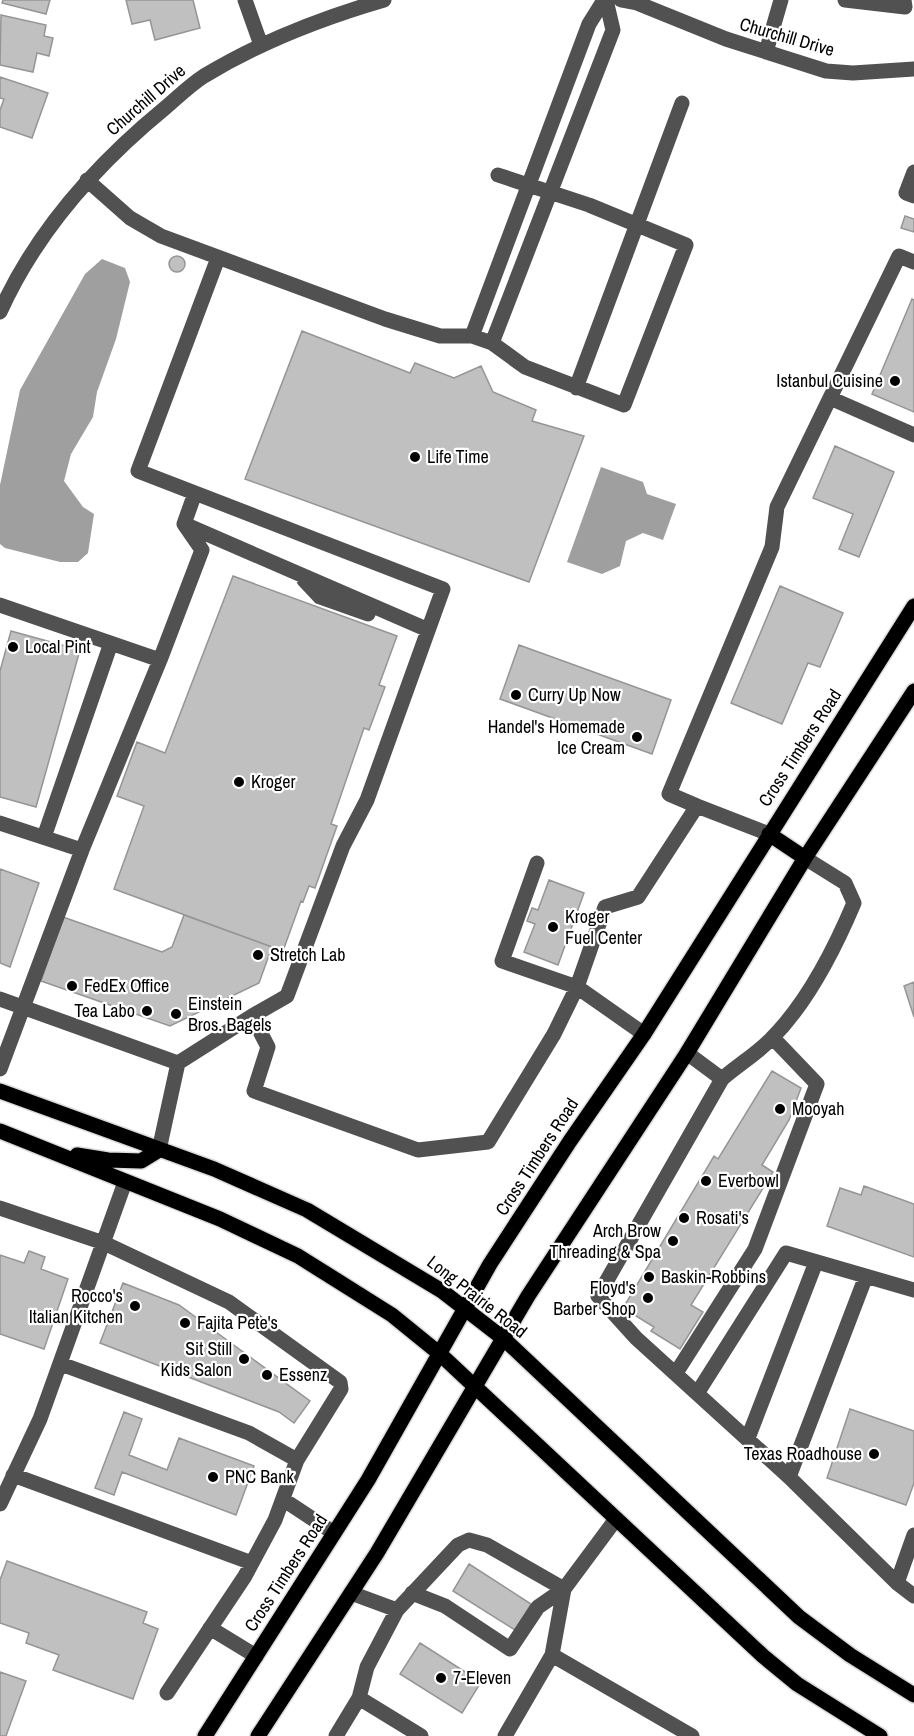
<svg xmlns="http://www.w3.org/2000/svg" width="914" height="1736" viewBox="0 0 914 1736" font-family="'Archivo Narrow',sans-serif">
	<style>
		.water { fill: #9f9f9f }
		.building { fill: #c0c0c0; stroke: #959595; stroke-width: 1.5 }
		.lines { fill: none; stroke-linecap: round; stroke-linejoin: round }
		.major-casing { stroke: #dbdbdb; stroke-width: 18 }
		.minor { stroke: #515151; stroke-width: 15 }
		.major { stroke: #000; stroke-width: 15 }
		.poi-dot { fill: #000; stroke: #fff; stroke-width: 2 }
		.labels { text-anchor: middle; stroke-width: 4.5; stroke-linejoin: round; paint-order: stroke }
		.street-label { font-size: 18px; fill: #000; stroke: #fff }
		.poi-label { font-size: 18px; fill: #000; stroke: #fff; text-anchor: start }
	</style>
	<rect width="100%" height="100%" fill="#fff"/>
	<path class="water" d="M102 259 125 268 130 282 116 339 97 392 93 417 71 454 64 481 83 507 94 514 88 553 78 562H60L5 548 0 544V485L20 390 85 274Z
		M601 467 643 482 647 494 676 504 663 540 643 533 626 541 620 566 602 574 567 562Z"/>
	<path class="building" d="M3 0H50L46 14 2 3Z
		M126 0H193L200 28 155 40 150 20 132 24Z
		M1 15 46 25 44 36 53 38 49 56 37 53 33 72 0 65Z
		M0 77 48 93 32 138 0 127V110L4 99 0 98Z
		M905 216 914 219V232L901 228Z
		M169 264a8 8 0 1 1 16 0a8 8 0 1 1-16 0Z
		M912 299 914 300V412L872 394Z
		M302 331 410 373 415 363 454 378 481 366 493 392 536 410 532 421 584 436 529 582 245 479Z
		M835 446 894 472 859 557 839 549 853 514 813 498Z
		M233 576 397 636 379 685 385 687 369 730 364 728 331 824 337 826 315 888 309 886 303 902 301 901 283 951 114 889 144 806 117 796 137 742 165 753Z
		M780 586 843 613 820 667 808 663 782 724 731 703Z
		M11 631 80 650 36 807 0 797V671Z
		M519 645 671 700 652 754 500 699Z
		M0 869 39 883 10 967 0 963Z
		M549 880 584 893 558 965 524 952 535 924 527 921 532 908 538 910Z
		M184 915 272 947 259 983 170 1026 41 981 63 917 162 952 172 947Z
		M914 982V1017L904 986Z
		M772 1071 801 1088 789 1120 762 1165 773 1172 691 1305 703 1312 680 1349 651 1331 654 1327 623 1308 714 1156 718 1159Z
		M864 1186 914 1204V1257L827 1226 840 1188 861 1195Z
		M29 1251 45 1257 41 1269 68 1279 44 1349 0 1334V1255L24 1263Z
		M123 1283 179 1305 310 1401 294 1423 279 1412 100 1343Z
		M850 1409 914 1431V1483L906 1505 827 1478Z
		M124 1412 142 1419 129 1455 167 1470 179 1438 254 1466 236 1515 122 1472 114 1495 95 1488Z
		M7 1561 147 1612 143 1623 158 1629 133 1699 53 1670 59 1655 26 1643 29 1633 0 1623V1580Z
		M469 1564 531 1604 515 1630 453 1591Z
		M420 1643 481 1682 462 1713 400 1674Z
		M0 1672 26 1681 6 1736H0Z"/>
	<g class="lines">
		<g class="major-casing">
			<path id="major" d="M769 834 805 858
				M0 1091 214 1169 307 1210 442 1291 504 1339 799 1617 850 1655 914 1695
				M0 1131 220 1219 298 1256 392 1315 440 1354 763 1656 797 1684 880 1736
				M77 1155 108 1160 141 1161 159 1150
				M205 1736 368 1480 490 1264 570 1141 644 1034 914 606
				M258 1736 377 1553 528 1296 687 1053 805 858 914 691"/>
		</g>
		<path class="minor" d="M245 0 261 45
			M621 0 637 3 726 39 826 71 853 73 914 69
			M845 0 905 7 904 0
			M766 52 781 0
			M914 172 906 193 914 196
			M87 180 130 218 161 236 385 319 440 336H472L492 343 525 367 624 405 686 245 589 205 498 175
			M218 258 138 471 443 589 367 800 343 846 287 996 252 1016
			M0 312C36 232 98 163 165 108 178 97 190 85 204 76 260 42 322 18 384 0
			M472 336 589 24 604 0
			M492 343 613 30 606 0
			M576 388 682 103
			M830 398 914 435
			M184 524 426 629
			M304 580 320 597 368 614
			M0 605 160 660 82 850 0 1069
			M160 660 202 550 184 524 195 493
			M697 806 669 794 772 547 777 507 899 256 914 262
			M0 823 82 850
			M44 837 111 643
			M537 863 502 961 577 987 644 1034
			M0 999 178 1063 252 1016 268 1047 254 1091 418 1150 488 1142 554 1034 577 987 605 907 638 897 697 806 769 834
			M687 1053 722 1079C738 1065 758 1053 772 1038 807 1003 835 948 854 903L845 883 805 858
			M722 1079 598 1296 636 1338 789 1477 897 1583 914 1596
			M159 1150 178 1063
			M0 1208 104 1243 229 1302 340 1382 341 1389 297 1460 275 1520 245 1576 167 1693
			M61 1364 249 1433 297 1460
			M676 1373 755 1249 817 1084 773 1038
			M698 1392 786 1253 914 1290
			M748 1438 816 1262
			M13 1475 252 1563
			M789 1477 866 1276
			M284 1500 334 1533
			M0 1504 40 1419 125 1182
			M897 1583 914 1535
			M351 1593 397 1610
			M210 1628 256 1656
			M552 1655 692 1736
			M359 1698 421 1736
			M336 1736 359 1698 367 1667 397 1610 458 1545 469 1540 487 1545 564 1589 538 1607 510 1649 445 1606 412 1593
			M505 1736 552 1655 564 1589 616 1519"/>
		<use href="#major" class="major"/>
	</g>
	<g class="poi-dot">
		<circle cx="895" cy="381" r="6"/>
		<circle cx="415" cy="457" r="6"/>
		<circle cx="13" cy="647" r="6"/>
		<circle cx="516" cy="695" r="6"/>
		<circle cx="637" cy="737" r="6"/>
		<circle cx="239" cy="782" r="6"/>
		<circle cx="553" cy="927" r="6"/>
		<circle cx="258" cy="955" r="6"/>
		<circle cx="72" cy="986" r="6"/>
		<circle cx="147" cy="1011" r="6"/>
		<circle cx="176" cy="1014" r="6"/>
		<circle cx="780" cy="1109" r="6"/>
		<circle cx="706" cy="1181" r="6"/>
		<circle cx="684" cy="1218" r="6"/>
		<circle cx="673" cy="1241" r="6"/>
		<circle cx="649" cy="1277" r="6"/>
		<circle cx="648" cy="1298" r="6"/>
		<circle cx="135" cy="1306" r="6"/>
		<circle cx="185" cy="1323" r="6"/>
		<circle cx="244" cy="1359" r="6"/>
		<circle cx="267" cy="1375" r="6"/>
		<circle cx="874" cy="1454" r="6"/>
		<circle cx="213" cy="1477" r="6"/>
		<circle cx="441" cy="1678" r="6"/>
	</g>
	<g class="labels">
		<g class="street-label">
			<text transform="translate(787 37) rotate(16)" y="6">Churchill Drive</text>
			<text transform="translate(146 100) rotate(-41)" y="6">Churchill Drive</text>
			<text transform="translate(800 748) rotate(-57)" y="6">Cross Timbers Road</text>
			<text transform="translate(537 1157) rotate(-57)" y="6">Cross Timbers Road</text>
			<text transform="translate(477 1297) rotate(38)" y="6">Long Prairie Road</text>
			<text transform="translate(286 1573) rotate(-57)" y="6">Cross Timbers Road</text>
		</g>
		<g class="poi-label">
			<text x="883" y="387" text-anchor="end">Istanbul Cuisine</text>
			<text x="427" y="463">Life Time</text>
			<text x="25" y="653">Local Pint</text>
			<text x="528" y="701">Curry Up Now</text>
			<text x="625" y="733" text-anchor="end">Handel's Homemade<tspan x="625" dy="21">Ice Cream</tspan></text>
			<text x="251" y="788">Kroger</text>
			<text x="565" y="923">Kroger<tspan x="565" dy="21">Fuel Center</tspan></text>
			<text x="270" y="961">Stretch Lab</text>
			<text x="84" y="992">FedEx Office</text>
			<text x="188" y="1010">Einstein<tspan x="188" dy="21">Bros. Bagels</tspan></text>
			<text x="135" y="1017" text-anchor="end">Tea Labo</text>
			<text x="792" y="1115">Mooyah</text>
			<text x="718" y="1187">Everbowl</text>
			<text x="696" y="1224">Rosati's</text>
			<text x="661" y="1237" text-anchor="end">Arch Brow<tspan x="661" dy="21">Threading &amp; Spa</tspan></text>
			<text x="661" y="1283">Baskin-Robbins</text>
			<text x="636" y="1294" text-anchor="end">Floyd's<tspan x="636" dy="21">Barber Shop</tspan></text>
			<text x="123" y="1302" text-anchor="end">Rocco's<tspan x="123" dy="21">Italian Kitchen</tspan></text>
			<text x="197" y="1329">Fajita Pete's</text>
			<text x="232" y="1355" text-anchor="end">Sit Still<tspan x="232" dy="21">Kids Salon</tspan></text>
			<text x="279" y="1381">Essenz</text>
			<text x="862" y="1460" text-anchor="end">Texas Roadhouse</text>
			<text x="225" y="1483">PNC Bank</text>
			<text x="453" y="1684">7-Eleven</text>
		</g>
	</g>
</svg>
